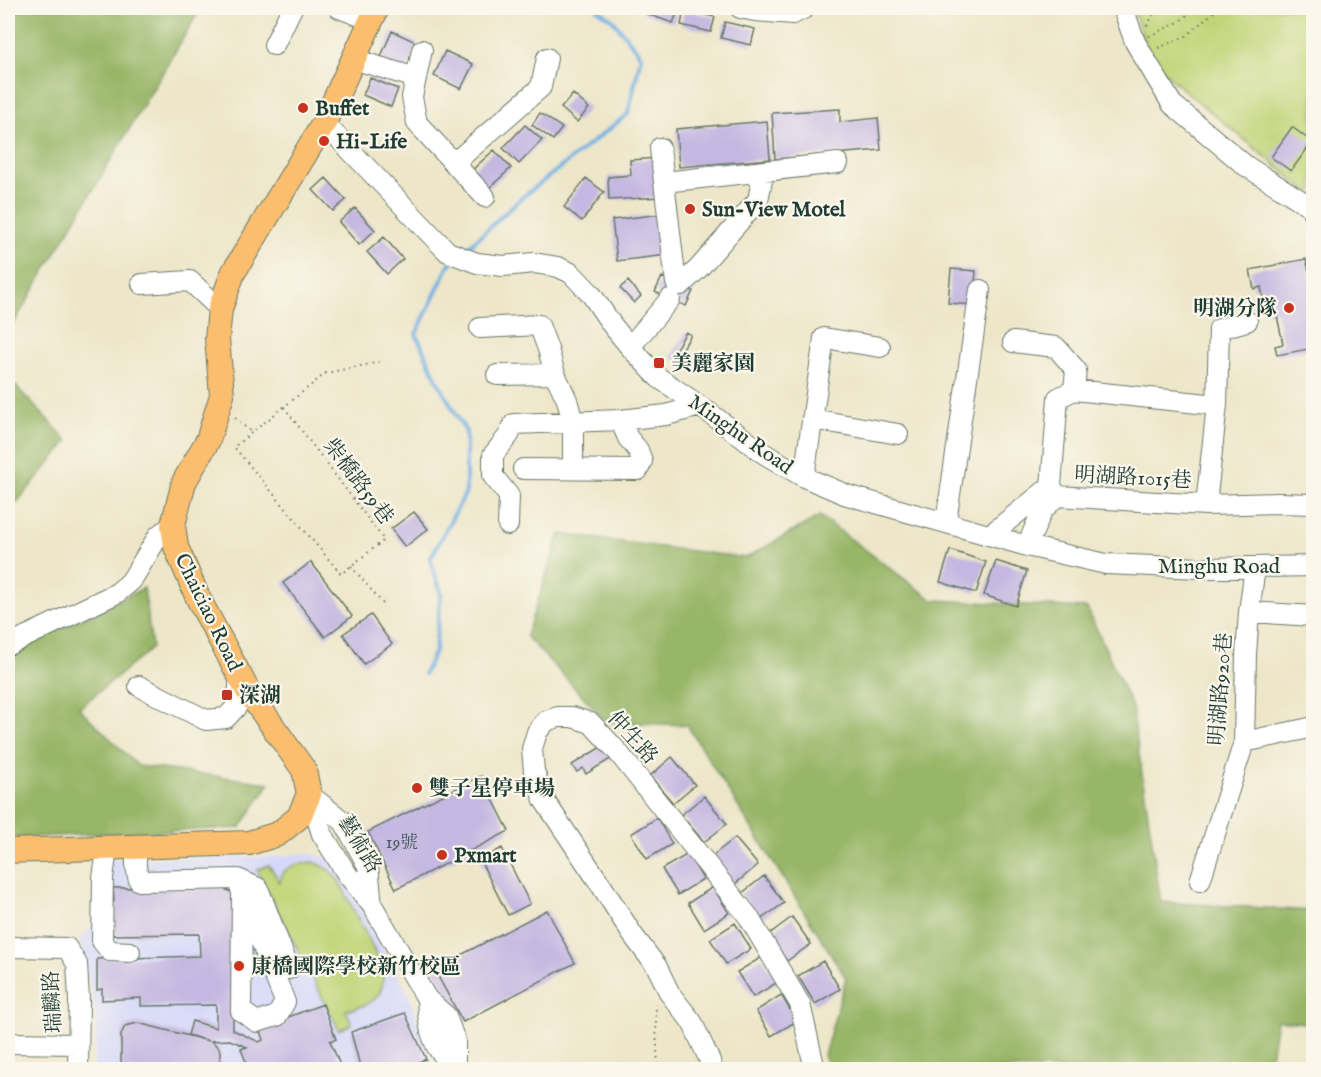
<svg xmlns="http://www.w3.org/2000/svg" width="1321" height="1077" viewBox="0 0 1321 1077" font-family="'IM FELL English','Noto Serif TC',serif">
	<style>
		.built { fill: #d6d8f9 }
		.green { fill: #c1d477; stroke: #708856; stroke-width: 1.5 }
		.forest { fill: #98b668; stroke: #5c7a4e; stroke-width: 1.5 }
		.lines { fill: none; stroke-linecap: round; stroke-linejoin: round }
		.stream { stroke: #6eafe2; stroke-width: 4 }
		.building { fill: #c4b7e1 }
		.minor-casing { stroke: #677868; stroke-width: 22 }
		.major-casing { stroke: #677868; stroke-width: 26 }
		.path { stroke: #677868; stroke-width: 2; stroke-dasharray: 1.5 4.5; stroke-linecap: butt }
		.minor { stroke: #fff; stroke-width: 20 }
		.major { stroke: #fabe6e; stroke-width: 24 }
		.poi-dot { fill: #c8321e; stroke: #fbf7ec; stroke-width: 2 }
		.labels { text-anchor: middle; stroke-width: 4.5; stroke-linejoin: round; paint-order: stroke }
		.number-label { font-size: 18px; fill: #485c5f }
		.poi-label { font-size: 21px; font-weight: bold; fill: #1f3d34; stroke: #fbf7ec; text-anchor: start }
		.street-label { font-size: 21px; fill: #1f3d34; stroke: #fbf7ec }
	</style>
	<rect width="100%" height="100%" fill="#fbf7ec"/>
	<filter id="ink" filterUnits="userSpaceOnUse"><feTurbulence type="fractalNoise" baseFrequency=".0167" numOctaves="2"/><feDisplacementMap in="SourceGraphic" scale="12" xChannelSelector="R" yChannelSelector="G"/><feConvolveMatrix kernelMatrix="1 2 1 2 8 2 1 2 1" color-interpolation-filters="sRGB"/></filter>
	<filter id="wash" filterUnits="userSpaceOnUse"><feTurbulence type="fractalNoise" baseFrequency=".008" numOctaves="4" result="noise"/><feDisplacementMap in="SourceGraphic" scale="24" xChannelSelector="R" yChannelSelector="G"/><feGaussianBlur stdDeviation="1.35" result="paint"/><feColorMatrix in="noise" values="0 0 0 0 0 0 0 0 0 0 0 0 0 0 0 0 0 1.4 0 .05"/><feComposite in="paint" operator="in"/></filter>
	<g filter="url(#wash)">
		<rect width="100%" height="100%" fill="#ede6c9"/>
		<path class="built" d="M306 853 333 859 409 994 431 1060 406 1070 94 1069 96 1016 79 939 92 927 95 859 272 857Z"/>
		<path class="green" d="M1133 8H1313V191L1308 192 1171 79 1147 51Z
			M313 862C326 866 331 871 339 881L382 966C387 996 374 1005 346 1010L352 1024 339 1030 257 870 269 865 280 882C281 879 281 875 284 872 290 864 304 863 313 862Z"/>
		<path class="forest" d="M19 8H201L8 333V27Z
			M8 378 68 441 8 513Z
			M820 516 933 600 1087 608 1132 707 1161 902 1313 911V1024L1277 1020 1269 1069H827L824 1055 846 978 687 725 607 722 526 636 560 534 746 558Z
			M144 588 152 648 79 708 138 766 270 783 240 828 8 838V654Z"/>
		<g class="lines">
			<path class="stream" d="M464 251 519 200 628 114 641 56 613 20 596 8
				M424 674 435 651 441 593 430 559 466 492V432L438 382 416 334 450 263 454 260"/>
		</g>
		<g id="blocks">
			<path class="building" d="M646 8H679L673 23 644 13Z
				M684 10 715 17 711 32 681 25Z
				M725 22 755 29 751 45 721 38Z
				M392 31 418 43 405 72 379 61Z
				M445 51 473 64 461 89 434 76Z
				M370 78 398 89 391 107 363 95Z
				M573 94 589 108 577 122 561 108Z
				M840 109V122L878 118 881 150 775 159 772 113Z
				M540 113 562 128 553 140 532 125Z
				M767 121 770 159 679 167 676 129Z
				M525 125 542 140 519 164 503 148Z
				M1292 127 1312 142 1291 171 1271 157Z
				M494 150 511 168 488 189 471 171Z
				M659 158 661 197 609 200 608 177 631 175 630 160Z
				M326 178 346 200 333 211 313 190Z
				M586 178 604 192 582 221 564 207Z
				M355 208 375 230 359 245 339 222Z
				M662 214 667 255 617 261 612 220Z
				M384 237 403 259 387 274 367 252Z
				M1306 259 1314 291V348L1277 355 1275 346 1283 344 1276 311 1266 313 1261 287 1254 289 1250 270Z
				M951 269 976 271 973 305 948 303Z
				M662 277 693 291 686 306 655 292Z
				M628 281 641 296 634 303 620 288Z
				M686 332 691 335 676 360 671 357Z
				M414 512 428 529 405 547 391 529Z
				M950 550 986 562 976 593 940 582Z
				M996 561 1027 571 1016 606 984 595Z
				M311 562 352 616 325 637 283 583Z
				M371 615 392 644 364 664 343 634Z
				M604 745 612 758 586 774 583 768 577 772 572 765Z
				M672 757 695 785 673 803 650 776Z
				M481 776 509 831 396 889 368 832Z
				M704 796 727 824 704 842 681 815Z
				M657 818 672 844 647 859 631 834Z
				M735 838 758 865 735 884 712 856Z
				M502 848 530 904 508 915 480 860Z
				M688 854 703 879 678 895 662 869Z
				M764 876 784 903 760 920 741 894Z
				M216 887 223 888 231 892 234 898 233 1030 259 1042 263 1040 259 1028 323 1004 336 1039 330 1041 342 1070H249L241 1049 247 1047 230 1040 211 1041 219 1048 220 1052V1070H121V1035L125 1026 138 1023 209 1041 188 1035 192 1021 216 1028V1005L141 1006V998L102 1000V989L97 990V959L200 956 199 934 106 935V902L114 901 113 888Z
				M713 887 729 913 704 929 688 903Z
				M547 910 575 963 463 1022 434 969Z
				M792 917 811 944 787 961 768 935Z
				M735 923 751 949 726 964 710 939Z
				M762 957 778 982 753 997 737 972Z
				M823 961 840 989 815 1004 798 976Z
				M781 995 797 1021 771 1036 756 1011Z
				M405 1013 426 1059 398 1070H361L351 1032Z"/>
		</g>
	</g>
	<g filter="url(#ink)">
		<use href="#blocks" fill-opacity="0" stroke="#677868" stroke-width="1.5"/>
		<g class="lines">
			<g class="minor-casing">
				<path id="minor" d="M339 8 371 20
					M740 8 755 11 793 14 805 8
					M1123 8 1135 42 1172 104 1246 166 1311 207 1314 216
					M274 45 292 8
					M422 50 412 97 417 123 485 197
					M353 59 416 78
					M324 123 437 241 448 252 477 263 503 266 534 263 558 267 571 273 591 294 612 325 630 347 659 378 700 406 763 453 804 477 847 495 1027 546 1106 564 1200 568 1314 566
					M660 148 676 283
					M454 163 541 87 547 58
					M664 182 838 163
					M142 284 190 281 220 309
					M681 285 699 268 758 200 764 171
					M480 328 539 325 548 349 555 374 567 400 573 422V469
					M1013 342 1056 347 1076 370 1074 390
					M630 347 670 299
					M497 375 555 374
					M812 419 898 434
					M523 469 638 470 642 461 638 450 628 438 620 420
					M804 477 824 338 880 347
					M1057 496 1051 486 1058 398 1074 390 1217 405
					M1206 505 1217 405 1219 329 1247 321
					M946 522 980 290
					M508 525 509 496 493 476V455L509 435 514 424 620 420 666 415 700 406
					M990 535 1051 486
					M1027 546 1042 511 1057 496 1206 505 1279 503 1314 504
					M1249 612 1314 616
					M8 645 117 593 131 581 159 535 173 525
					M139 686 206 720 226 718 237 706 240 676
					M1244 742 1314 727
					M309 794 322 834 347 874 372 905 427 999 446 1016 455 1041V1070
					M310 795 344 822 368 866 372 905
					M136 847V867L139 881 238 879 242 893 285 1002 277 1016 257 1022 241 1011 242 893
					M107 849 103 878 102 941 110 951 130 952
					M238 879 258 888 289 969
					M1200 881 1244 742 1246 655 1249 612 1255 567
					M8 947 67 948 77 964 79 999 78 1070
					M427 999C428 1016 429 1032 437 1047 441 1054 449 1060 454 1066
					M8 1043 78 1044
					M712 1070 710 1061 692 1022 670 994 657 967 632 934 601 885 544 800 534 771 532 749 537 732 546 721 558 717H572L591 723 617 751 748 916 800 1004 815 1070"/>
			</g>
			<g class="major-casing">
				<path id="major" d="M8 851 249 843 278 834 299 817 309 794 304 770 249 693 220 639 198 598 176 547 173 525 184 482 208 440 222 395 217 339 220 309 233 273 324 123 377 8"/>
			</g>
			<path class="path" d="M1147 26 1157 8
				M1149 36 1179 22 1195 8
				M1158 48 1186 36 1216 10V8
				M284 407 384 540 341 574 234 447 326 373 380 362
				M235 418 251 432
				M351 566 384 605
				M656 1003V1023L658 1070"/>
			<use href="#minor" class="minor"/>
			<use href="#major" class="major"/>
		</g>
	</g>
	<g class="poi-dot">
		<circle cx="303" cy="108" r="6"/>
		<circle cx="324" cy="141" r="6"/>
		<circle cx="690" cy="209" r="6"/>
		<circle cx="1289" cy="308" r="6"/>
		<rect x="653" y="357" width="12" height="12" rx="3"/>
		<rect x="221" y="689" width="12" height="12" rx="3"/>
		<circle cx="417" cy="788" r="6"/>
		<circle cx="442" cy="855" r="6"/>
		<circle cx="239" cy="966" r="6"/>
	</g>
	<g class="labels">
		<g class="number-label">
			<text x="402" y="848">19號</text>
		</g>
		<g class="poi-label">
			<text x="315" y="115">Buffet</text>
			<text x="336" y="148">Hi-Life</text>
			<text x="702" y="216">Sun-View Motel</text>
			<text x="1277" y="315" text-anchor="end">明湖分隊</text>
			<text x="671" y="370">美麗家園</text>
			<text x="239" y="702">深湖</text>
			<text x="429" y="795">雙子星停車場</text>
			<text x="454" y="862">Pxmart</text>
			<text x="251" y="973">康橋國際學校新竹校區</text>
		</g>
		<g class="street-label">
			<text transform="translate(741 434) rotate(35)" y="7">Minghu Road</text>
			<text transform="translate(1133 477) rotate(3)" y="7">明湖路1015巷</text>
			<text transform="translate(359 481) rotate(53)" y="7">柴橋路59巷</text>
			<text x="1219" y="573">Minghu Road</text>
			<text transform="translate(209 612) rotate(64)" y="7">Chaiciao Road</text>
			<text transform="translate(1220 689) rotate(-86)" y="7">明湖路920巷</text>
			<text transform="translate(633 737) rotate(48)" y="7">仲生路</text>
			<text transform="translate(360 844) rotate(59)" y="7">藝術路</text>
			<text transform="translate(52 1002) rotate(-93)" y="7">瑞麟路</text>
		</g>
	</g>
	<rect width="1321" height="1077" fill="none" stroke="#fbf7ec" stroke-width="30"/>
</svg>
